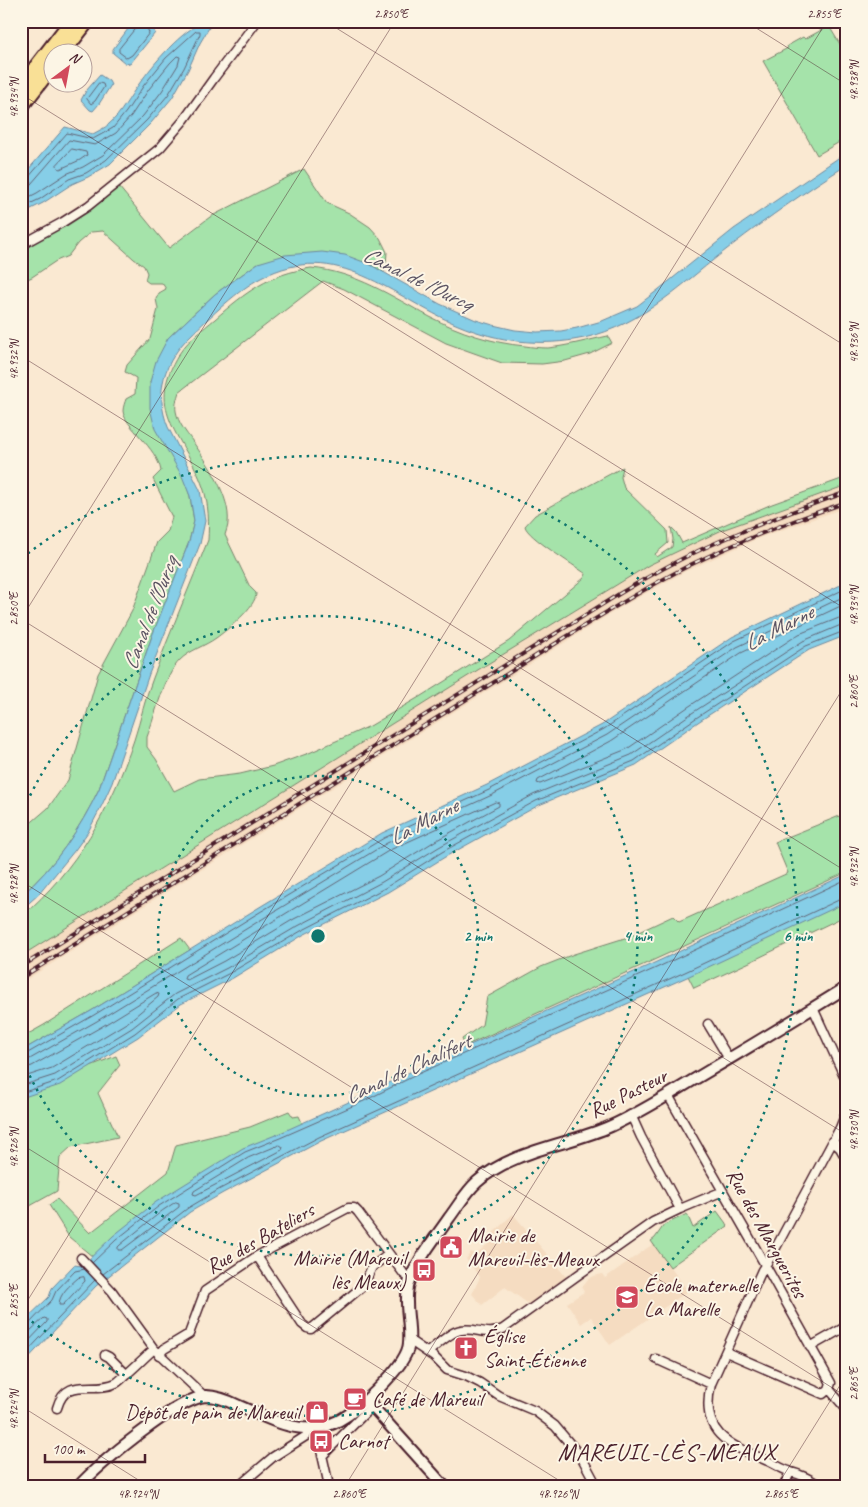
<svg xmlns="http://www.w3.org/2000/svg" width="868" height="1507" viewBox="0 0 868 1507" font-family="Caveat,sans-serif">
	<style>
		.built { fill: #f5dcc1 }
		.green { fill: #a5e3aa; stroke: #78816a }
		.water { fill: #86cee7; stroke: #6e889c }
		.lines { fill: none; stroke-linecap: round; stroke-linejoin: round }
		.shore { stroke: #626576; stroke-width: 1 }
		.minor-casing { stroke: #4a1f2b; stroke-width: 11 }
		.tertiary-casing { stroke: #4a1f2b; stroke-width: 14 }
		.motorway-casing { stroke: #4a1f2b; stroke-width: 18 }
		.minor { stroke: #fcf5e5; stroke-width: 8 }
		.tertiary { stroke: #fcf5e5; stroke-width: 10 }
		.motorway { stroke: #f9e096; stroke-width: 14 }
		.rail-casing { stroke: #4a1f2b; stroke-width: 4 }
		.rail { stroke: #fcf5e5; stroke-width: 2; stroke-dasharray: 5.5; stroke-linecap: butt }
		.ticks { fill: none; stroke: #4a1f2b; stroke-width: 1; stroke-opacity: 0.45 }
		.ring { fill: none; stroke: #0f766e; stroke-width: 2.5; stroke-dasharray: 2.5 5 }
		.labels { text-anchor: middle; stroke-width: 4; stroke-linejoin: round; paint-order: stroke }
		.street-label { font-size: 21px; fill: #4a1f2b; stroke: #fcf5e5 }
		.poi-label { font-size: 21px; fill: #4a1f2b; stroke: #fcf5e5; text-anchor: start }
		.water-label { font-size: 22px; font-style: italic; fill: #5c5463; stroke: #fcf5e5 }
		.quarter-label { font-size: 24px; letter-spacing: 1px; fill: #4a1f2b; stroke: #fcf5e5 }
		.centre { fill: #0f766e; stroke: #fcf5e5; stroke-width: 2.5 }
		.ring-label { font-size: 15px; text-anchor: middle; font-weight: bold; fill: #0f766e; stroke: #fcf5e5; stroke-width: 4; stroke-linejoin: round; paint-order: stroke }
		.neatline { fill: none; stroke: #4a1f2b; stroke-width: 2 }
		.ticks-label { font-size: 12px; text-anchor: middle; fill: #4a1f2b }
	</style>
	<rect width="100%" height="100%" fill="#fae9d2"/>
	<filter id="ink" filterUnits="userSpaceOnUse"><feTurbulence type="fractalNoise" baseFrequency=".02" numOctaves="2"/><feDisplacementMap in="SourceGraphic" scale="10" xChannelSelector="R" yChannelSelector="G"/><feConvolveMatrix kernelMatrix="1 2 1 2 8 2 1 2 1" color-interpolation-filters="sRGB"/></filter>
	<g filter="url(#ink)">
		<path class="built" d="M847 485V507L759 538 686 571 623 606 21 983V956L481 668 649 565 722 530Z
			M513 1214 567 1278 530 1305 505 1287 482 1305 472 1294 480 1277 466 1259 471 1252 475 1255 496 1237 493 1233Z
			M653 1244 688 1291 610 1345 591 1317 581 1324 567 1303 584 1292 582 1288 587 1280 594 1276 602 1274 605 1278Z"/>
		<path class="green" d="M829 26 847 56V140L844 142 843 140 817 155 763 61 788 48 787 46 803 37 805 39Z
			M304 169 327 203 349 213 370 227 380 238 387 252 386 265 384 272 369 264 258 263 215 294 168 338 150 382 190 496 194 521 189 542 152 636 99 789C80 829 55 866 21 896V827H26L48 808 68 780 98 674 132 611 157 542 168 531 172 517 153 479 161 471C157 447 124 426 123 411 123 407 125 402 126 399L135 394 136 378 125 372 127 365 150 339 158 309 156 299 159 293 166 289 162 283H149L145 280 147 273 144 266 134 259 103 231 91 232 78 243 68 256 56 261 32 277 21 282V248L54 232 83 213 119 187 169 248 210 217Z
			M311 268C356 272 391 296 430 317 460 332 491 343 525 346 532 347 540 348 548 348 568 346 588 340 608 336L612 343 590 354 565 361 542 364 502 363 446 343 344 289 323 281 179 392C177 398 175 404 176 411 178 423 186 432 193 442 207 462 231 497 228 523 228 527 226 531 225 535L250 587 256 593C257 606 227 630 216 638 205 646 190 650 180 660 164 676 155 716 147 737V747L156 759 174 791 199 779 240 774 273 766 309 753 370 726 421 696 509 641 584 578 586 574C574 565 527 537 525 526L535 515 623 467 621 477 624 488 667 530 668 543 655 554 657 557 672 547 673 539 671 527 676 532 682 543 772 504 847 477V485L722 530 649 565 481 668 21 956V917C77 869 111 809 134 740 141 719 145 698 153 678 170 632 190 586 208 540 209 523 209 504 203 487 186 437 143 412 179 354 188 340 203 329 215 319 246 292 269 274 311 268Z
			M847 813V872L465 1046 462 1039 482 1025 487 997 541 967 574 954 628 937 673 916 679 922 788 873 775 842Z
			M847 898V915L752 961 694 988 687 974Z
			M181 938 190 950 91 1011 21 1051V1038L44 1025Z
			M116 1056 120 1065 98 1093 118 1137 71 1147 60 1157 57 1191 21 1211V1093Z
			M289 1111 293 1117 299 1116 304 1127 93 1257 69 1237 49 1205 57 1199 90 1233 168 1172 176 1145 250 1127Z
			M717 1211 728 1226 670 1267 651 1241 655 1238 664 1225 687 1214 693 1228Z"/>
		<path class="water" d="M134 21H145L149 25 151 21H154L152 27 155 33 130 64 125 63 113 53V49Z
			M205 21H213L200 43 188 70 172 98 151 123 110 164 88 177 72 184 43 203 21 214V178L65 127 93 134C98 131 105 128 109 124 122 113 129 97 139 84 154 63 181 31 205 21Z
			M100 75 109 81 111 85 99 104 93 111 90 110 81 100 86 91Z
			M847 152V165C807 190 769 217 731 246 685 281 643 325 584 338 542 347 498 342 458 325 392 298 338 237 261 278 239 289 210 317 191 335 164 361 154 392 168 427L200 490 205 521 200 544 149 674 112 783 102 805 88 832 75 850 39 894 21 910V896C55 866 80 829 99 789L152 636 189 542 194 521 190 496 182 476 155 429 150 408V382L156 361 168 338 215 294 258 263 285 255 322 252 345 255 369 264 440 304 476 320 493 325 515 330 537 332 561 331 577 328 602 321 637 306 658 290 734 229Z
			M847 582V635L809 650 698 722 636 765 539 805 445 857 388 892 303 935 233 978 181 1004 138 1037 60 1085 21 1098V1051L91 1011 253 911 382 833 487 785 602 725 732 637Z
			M847 874V902L687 977 321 1141 223 1193 190 1212 96 1286 21 1366V1324L49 1297 52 1288 74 1265 82 1266 113 1236 156 1202 243 1148 278 1134 362 1096 416 1069 652 964Z"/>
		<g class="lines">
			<path class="shore" d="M140 23 148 30 149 33 132 55 127 58 119 52V49Z
				M99 83 103 84 104 87 95 101 91 104 87 99Z
				M72 149 86 152 87 155 80 160 60 169 58 168 57 165Z
				M21 181 27 179 67 133 93 139 113 128 126 112 144 85 166 58 196 31H200V34L184 68 168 95 147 120 106 160 86 173 69 179 40 199 21 208
				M21 187H27L31 184 69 140 95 145 116 133 131 116 149 89 170 63 177 56 180 57 178 65 162 91 143 116 103 155 83 167 66 174 37 193 21 201
				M847 603 741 653 611 741 538 780 537 783 540 784 627 749 688 707 799 634 839 618 847 617
				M496 802 499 803V806L435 841 379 876 294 919 224 961 187 980 184 979 185 975 390 850Z
				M21 1055 26 1054 94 1015 255 915 384 838 489 790 604 729 734 641 847 588
				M21 1061 28 1060 97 1021 259 921 387 843 492 795 607 735 737 647 847 595
				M21 1069 32 1066 101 1027 156 993 159 994 158 997 128 1022 52 1068 21 1078
				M21 1086 55 1075 132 1028 175 994 227 968 298 926 382 882 439 847 533 795 631 755 692 713 803 641 841 625 847 624
				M21 1093 58 1081 135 1033 178 999 230 973 301 931 385 888 442 852 536 801 634 761 696 718 806 646 847 630
				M280 1145 283 1147 282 1150 196 1195 193 1194 194 1191 248 1158Z
				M176 1202 179 1203V1207L122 1250H118V1247L120 1245 162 1211Z
				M92 1263 116 1240 159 1206 245 1152 280 1138 364 1101 418 1074 654 969 847 879
				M103 1274 188 1208 220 1189 319 1137 685 972 843 898H847
				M84 1277 85 1281 63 1305H59C59 1294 70 1285 78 1278Z
				M21 1327 27 1326 52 1300 56 1291 75 1271 85 1269
				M21 1334 30 1331 44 1318 47 1319V1322L21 1349
				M21 1358 95 1280"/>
			<g class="minor-casing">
				<path id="minor" d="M21 245 63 222 88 206 160 148 184 120 214 78 257 21
					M813 1008 847 1082
					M708 1024 729 1059
					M668 1095 768 1270 831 1383 829 1389
					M631 1115 641 1137 680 1209
					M832 1141 840 1148 847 1160
					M257 1256 302 1324 307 1328 311 1329 363 1286 372 1267 389 1254
					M81 1258 112 1291 154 1349 204 1396
					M409 1340 434 1357 447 1370 466 1376 480 1383 499 1396 535 1411 555 1426 582 1458 597 1486
					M810 1347 847 1326
					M428 1352C436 1346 451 1331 461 1330 476 1327 487 1337 503 1329L578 1275 653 1222 680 1209 723 1191
					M726 1352 823 1394 829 1389
					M105 1355 109 1357 126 1374
					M159 1355 164 1349 189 1334 205 1291 257 1256 348 1208H354L358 1212 404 1274 411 1279
					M656 1359 711 1384
					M829 1389 847 1410
					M57 1408C66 1375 94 1394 116 1383 120 1381 124 1376 128 1373 137 1365 145 1357 154 1349
					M316 1428 329 1486
					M322 1456 372 1406
					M239 1486 273 1457 306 1436 312 1429
					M784 1486 790 1472
					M821 1486C814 1482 807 1477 800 1475 796 1473 792 1473 789 1471 781 1469 775 1464 768 1461 729 1445 699 1434 711 1384L762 1270 772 1255 840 1128 846 1113 847 1108"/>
			</g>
			<g class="tertiary-casing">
				<path id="tertiary" d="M368 1399 372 1406 444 1486
					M79 1486C99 1464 178 1398 206 1396 217 1396 229 1401 239 1406 277 1422 310 1442 348 1415 366 1402 408 1364 409 1343 411 1324 404 1306 408 1287 413 1265 436 1237 449 1218 458 1206 466 1192 477 1182 512 1150 569 1145 611 1126 640 1113 668 1095 695 1079 746 1049 797 1018 847 987"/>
			</g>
			<g class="motorway-casing">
				<path id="motorway" d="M63 52 87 21
					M21 87 72 21
					M21 106 52 66"/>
			</g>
			<use href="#minor" class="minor"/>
			<use href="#tertiary" class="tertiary"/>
			<use href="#motorway" class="motorway"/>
			<g class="rail-casing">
				<path id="rail" d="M21 967 619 594C649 576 679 559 711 545 755 525 801 508 847 492
					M21 978 558 642C601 615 645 588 690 565 741 540 794 520 847 502"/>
			</g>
			<use href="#rail" class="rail"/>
		</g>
	</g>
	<path class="ticks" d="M325 21 847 347M745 21 847 85M21 94 847 610M21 356 847 872M21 619 395 21M21 619 847 1135M21 881 847 1397M21 1144 568 1486M21 1311 827 21M21 1406 148 1486M345 1486 847 682M777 1486 847 1374"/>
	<g class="ring">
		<circle cx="318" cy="936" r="160"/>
		<path d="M21 816A320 320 0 1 1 21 1056"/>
		<path d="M22 558A480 480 0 1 1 22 1314"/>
	</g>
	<defs>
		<g id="civic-square" transform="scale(1.25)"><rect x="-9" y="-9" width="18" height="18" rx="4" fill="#d1495b" stroke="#fcf5e5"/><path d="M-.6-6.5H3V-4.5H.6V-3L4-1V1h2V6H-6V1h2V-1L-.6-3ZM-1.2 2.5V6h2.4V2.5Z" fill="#fff"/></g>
		<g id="bus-square" transform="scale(1.25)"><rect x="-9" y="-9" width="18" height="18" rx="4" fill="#d1495b" stroke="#fcf5e5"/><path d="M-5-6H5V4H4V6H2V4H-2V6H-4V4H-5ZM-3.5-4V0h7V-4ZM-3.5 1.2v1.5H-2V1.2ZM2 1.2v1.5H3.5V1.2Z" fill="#fff"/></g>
		<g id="school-square" transform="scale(1.25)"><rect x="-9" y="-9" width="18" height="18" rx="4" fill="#d1495b" stroke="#fcf5e5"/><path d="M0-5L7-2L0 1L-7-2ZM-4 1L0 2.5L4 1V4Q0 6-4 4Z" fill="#fff"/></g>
		<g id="church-square" transform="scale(1.25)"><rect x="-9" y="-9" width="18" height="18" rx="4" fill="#d1495b" stroke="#fcf5e5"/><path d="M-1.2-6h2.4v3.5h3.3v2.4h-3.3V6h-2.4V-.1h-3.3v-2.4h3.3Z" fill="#fff"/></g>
		<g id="cafe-square" transform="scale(1.25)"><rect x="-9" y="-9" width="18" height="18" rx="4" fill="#d1495b" stroke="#fcf5e5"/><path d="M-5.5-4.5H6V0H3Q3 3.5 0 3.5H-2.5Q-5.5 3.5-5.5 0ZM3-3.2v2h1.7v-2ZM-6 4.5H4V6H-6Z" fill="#fff"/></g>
		<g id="shop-square" transform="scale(1.25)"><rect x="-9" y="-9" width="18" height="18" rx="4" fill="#d1495b" stroke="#fcf5e5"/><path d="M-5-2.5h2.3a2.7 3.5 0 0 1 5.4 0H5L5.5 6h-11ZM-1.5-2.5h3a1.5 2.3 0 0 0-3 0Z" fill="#fff"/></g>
	</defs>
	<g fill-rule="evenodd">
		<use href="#civic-square" x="451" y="1247"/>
		<use href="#bus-square" x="424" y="1270"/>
		<use href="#school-square" x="627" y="1297"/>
		<use href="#church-square" x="466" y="1348"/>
		<use href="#cafe-square" x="355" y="1399"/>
		<use href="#shop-square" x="317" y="1412"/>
		<use href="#bus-square" x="321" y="1441"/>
	</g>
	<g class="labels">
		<g class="street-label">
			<text transform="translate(628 1093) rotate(-27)" y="7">Rue Pasteur</text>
			<text transform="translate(767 1233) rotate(61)" y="7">Rue des Marguerites</text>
			<text transform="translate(260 1238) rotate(-30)" y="7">Rue des Bateliers</text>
		</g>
		<g class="poi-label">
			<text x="468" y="1242">Mairie de<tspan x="468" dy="24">Mareuil-lès-Meaux</tspan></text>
			<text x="406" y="1265" text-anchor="end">Mairie (Mareuil<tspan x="406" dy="24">lès Meaux)</tspan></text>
			<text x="644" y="1292">École maternelle<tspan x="644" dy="24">La Marelle</tspan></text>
			<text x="484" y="1343">Église<tspan x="484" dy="24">Saint-Étienne</tspan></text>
			<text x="372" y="1406">Café de Mareuil</text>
			<text x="300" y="1419" text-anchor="end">Dépôt de pain de Mareuil</text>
			<text x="338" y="1448">Carnot</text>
		</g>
		<g class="water-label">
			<text transform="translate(418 278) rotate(26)" y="8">Canal de l'Ourcq</text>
			<text transform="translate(149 613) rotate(-69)" y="8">Canal de l'Ourcq</text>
			<text transform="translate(778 627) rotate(-27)" y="8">La Marne</text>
			<text transform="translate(423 821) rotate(-28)" y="8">La Marne</text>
			<text transform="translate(407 1068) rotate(-25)" y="8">Canal de Chalifert</text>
		</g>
		<g class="quarter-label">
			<text x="667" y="1460">MAREUIL-LÈS-MEAUX</text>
		</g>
	</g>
	<circle cx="318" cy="936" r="8" class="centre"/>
	<g class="ring-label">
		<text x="478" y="941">2 min</text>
		<text x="638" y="941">4 min</text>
		<text x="798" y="941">6 min</text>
	</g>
	<rect width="868" height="1507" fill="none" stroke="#fcf5e5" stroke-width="55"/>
	<g transform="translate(68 68) rotate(32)"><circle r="24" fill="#fcf5e5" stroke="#b59f9b"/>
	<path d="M0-4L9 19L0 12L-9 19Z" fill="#d1495b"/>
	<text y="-8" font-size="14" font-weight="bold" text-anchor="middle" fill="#4a1f2b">N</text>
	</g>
	<path d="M45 1454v8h100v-8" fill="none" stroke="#4a1f2b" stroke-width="2.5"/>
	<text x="52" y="1454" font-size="15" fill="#4a1f2b" stroke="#fcf5e5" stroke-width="4" paint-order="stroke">100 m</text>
	<rect x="28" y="28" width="812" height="1452" class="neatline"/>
	<g class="ticks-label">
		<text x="391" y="18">2.850°E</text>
		<text x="824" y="18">2.855°E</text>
		<text transform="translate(854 81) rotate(-90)" y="4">48.938°N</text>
		<text transform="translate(14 98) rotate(-90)" y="4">48.934°N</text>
		<text transform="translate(854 343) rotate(-90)" y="4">48.936°N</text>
		<text transform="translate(14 360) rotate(-90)" y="4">48.932°N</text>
		<text transform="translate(854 606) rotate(-90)" y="4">48.934°N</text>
		<text transform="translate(14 609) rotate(-90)" y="4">2.850°E</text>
		<text transform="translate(854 692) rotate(-90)" y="4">2.860°E</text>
		<text transform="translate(854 868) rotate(-90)" y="4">48.932°N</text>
		<text transform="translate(14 885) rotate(-90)" y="4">48.928°N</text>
		<text transform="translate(854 1131) rotate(-90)" y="4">48.930°N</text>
		<text transform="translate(14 1148) rotate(-90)" y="4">48.926°N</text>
		<text transform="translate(14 1301) rotate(-90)" y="4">2.855°E</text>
		<text transform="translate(854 1384) rotate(-90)" y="4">2.865°E</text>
		<text transform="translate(14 1410) rotate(-90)" y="4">48.924°N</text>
		<text x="138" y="1498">48.924°N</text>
		<text x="349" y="1498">2.860°E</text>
		<text x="558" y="1498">48.926°N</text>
		<text x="781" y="1498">2.865°E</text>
	</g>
</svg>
